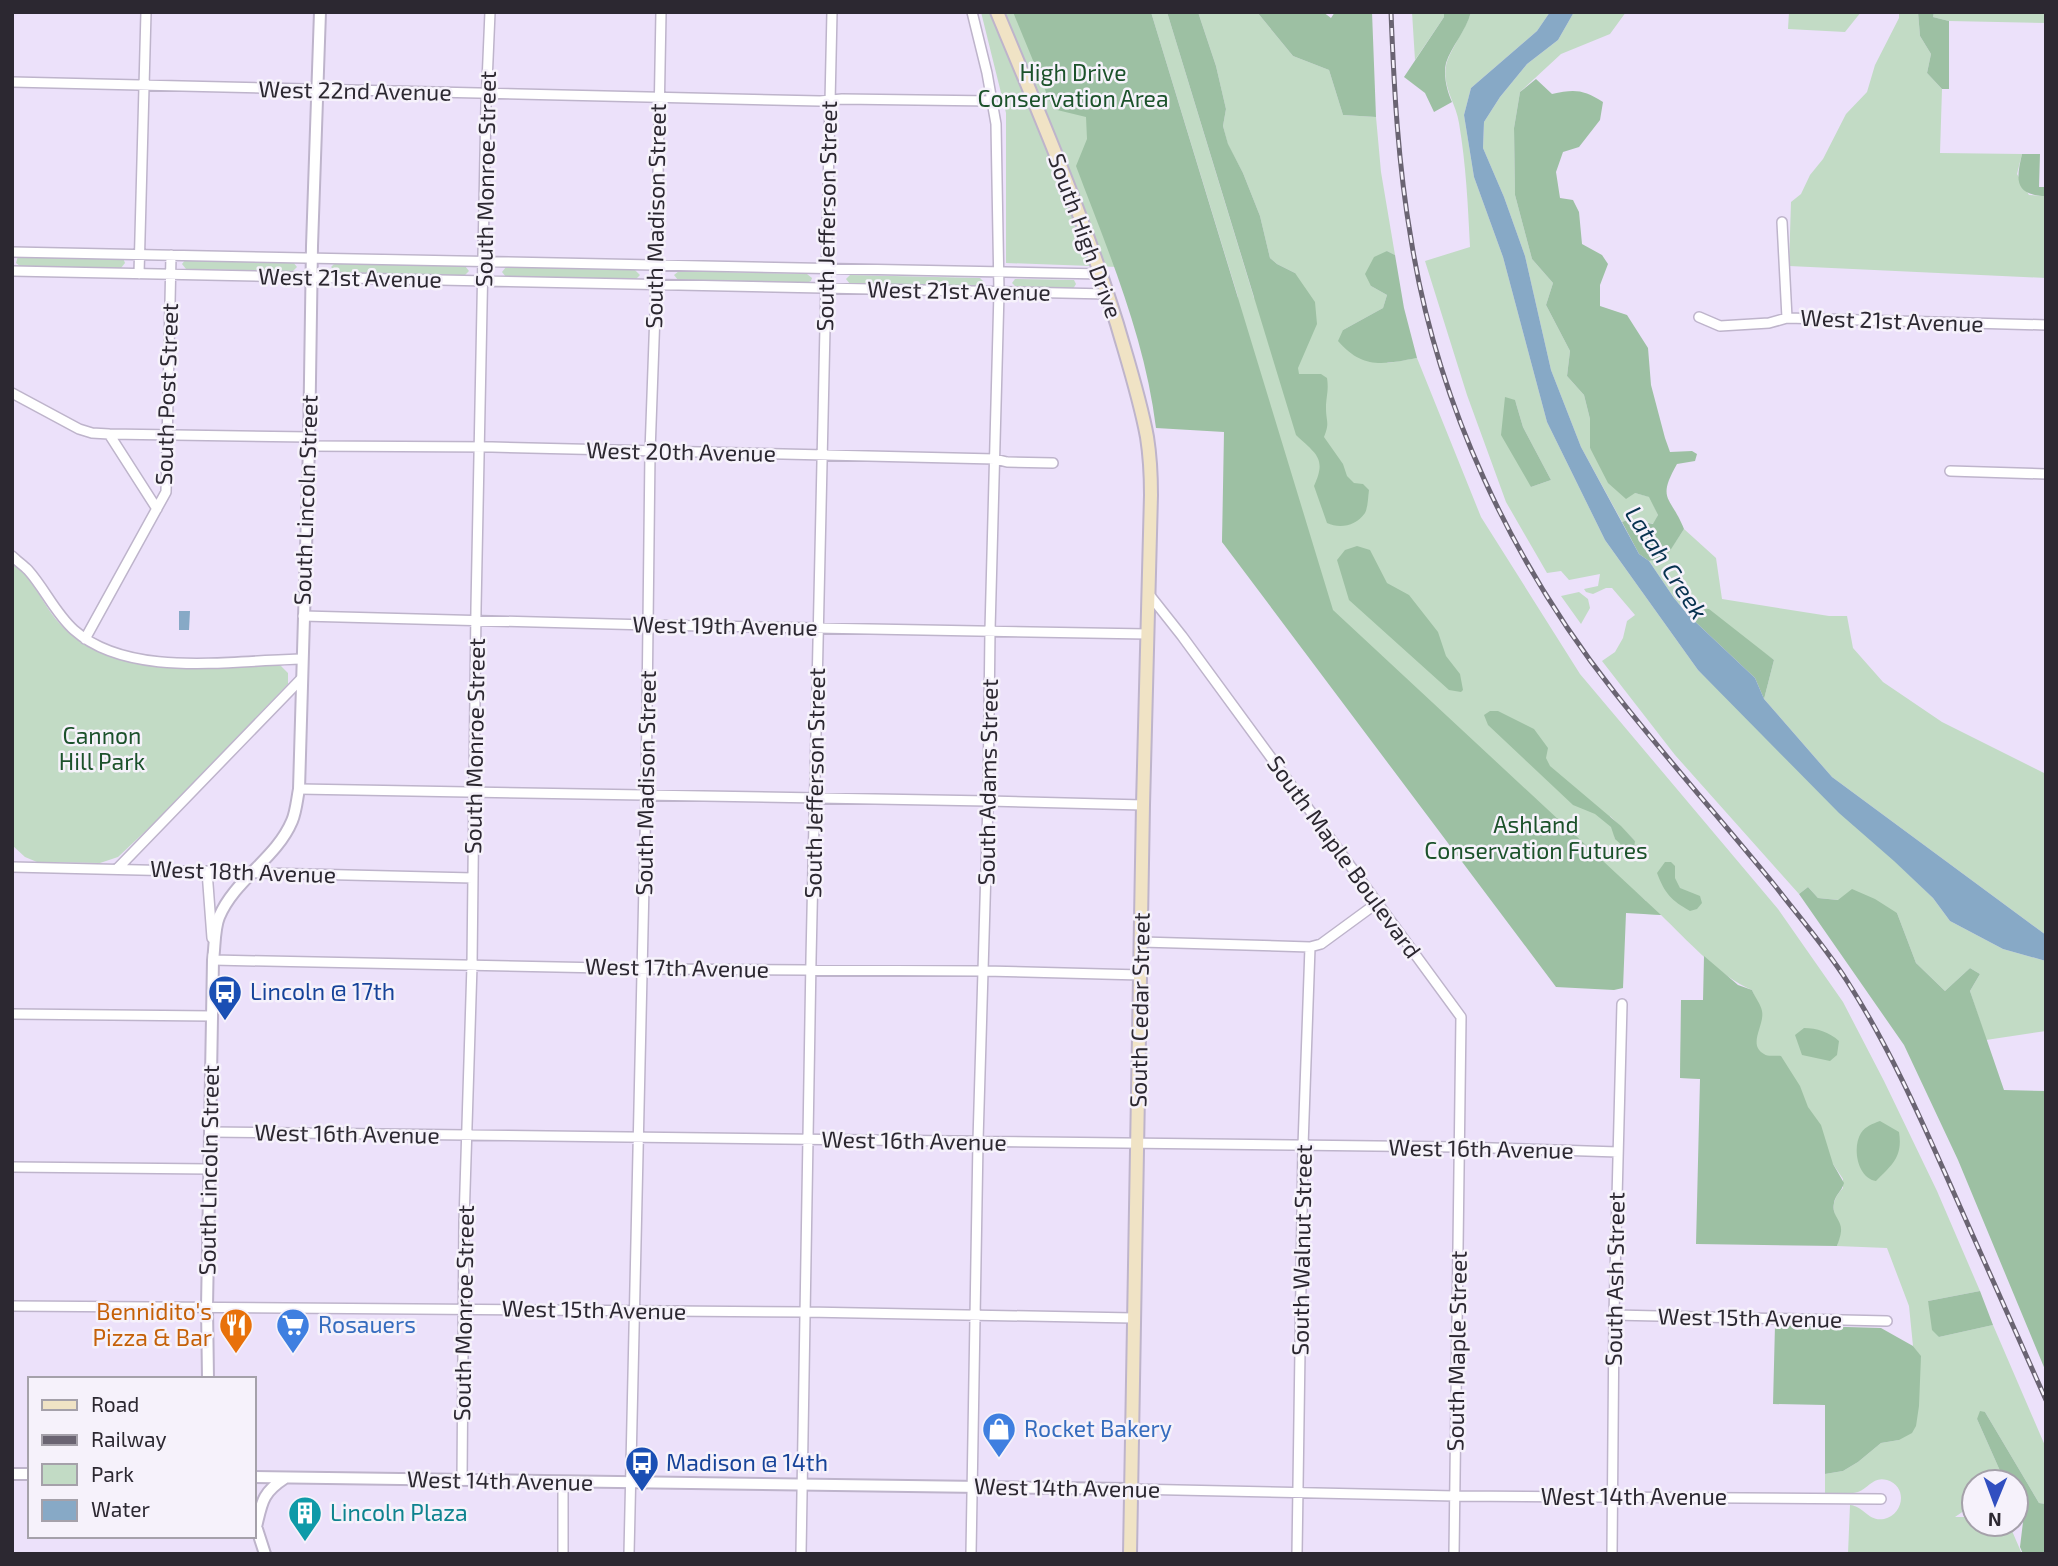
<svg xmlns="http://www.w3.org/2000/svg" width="2058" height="1566" viewBox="0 0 2058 1566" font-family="'Exo 2',sans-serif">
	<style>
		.green { fill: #c2dbc5; fill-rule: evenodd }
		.forest { fill: #9dc0a3 }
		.water { fill: #87a9c6 }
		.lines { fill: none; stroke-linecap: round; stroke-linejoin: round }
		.minor-casing { stroke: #beb4cb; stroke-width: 12 }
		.tertiary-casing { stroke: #beb4cb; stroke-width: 14 }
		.secondary-casing { stroke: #beb4cb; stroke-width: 16 }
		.minor { stroke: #fff; stroke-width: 9 }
		.tertiary { stroke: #fff; stroke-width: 10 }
		.secondary { stroke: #f0e3c5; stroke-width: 12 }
		.rail-casing { stroke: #6a6472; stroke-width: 5 }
		.rail { stroke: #f6f2fb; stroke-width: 2.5; stroke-dasharray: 8; stroke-linecap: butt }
		.labels { text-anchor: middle; stroke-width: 5; stroke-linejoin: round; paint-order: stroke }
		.park-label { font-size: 23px; fill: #1c522b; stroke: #f6f2fb }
		.street-label { font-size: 23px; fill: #2c2831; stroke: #f6f2fb }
		.transit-label { font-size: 23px; fill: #164399; stroke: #f6f2fb; text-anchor: start }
		.food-label { font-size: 23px; fill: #c56008; stroke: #f6f2fb; text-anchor: end }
		.shop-label { font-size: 23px; fill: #366cbe; stroke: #f6f2fb; text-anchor: start }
		.culture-label { font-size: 23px; fill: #0d838f; stroke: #f6f2fb; text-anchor: start }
		.water-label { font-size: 24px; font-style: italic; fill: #07324f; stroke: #f6f2fb }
	</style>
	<rect width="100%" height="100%" fill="#ece1fa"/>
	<path class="green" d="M981 12H1145V268L1006 263V113Z
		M1151 12H1167L1254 298 1295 273 1277 264 1270 258 1260 216 1243 173 1228 145 1223 126 1226 109 1216 66 1198 12H1257L1293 56 1329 70 1343 115 1376 117 1381 172 1395 255 1387 251 1371 286 1387 295 1383 308 1343 330 1388 363 1417 358 1481 517 1580 674 1778 909 1843 1002 1884 1081 1937 1191 1980 1291 1928 1301 1939 1337 1993 1325 2046 1448V1504L2039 1503 1985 1412 1977 1419 2005 1482H1974V1504L1955 1517H1974V1524H2009L2022 1554H1848L1850 1505C1864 1506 1868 1522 1884 1519 1904 1515 1908 1486 1887 1480 1873 1476 1869 1488 1858 1492 1848 1495 1835 1493 1825 1493V1474L1843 1471 1858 1462 1881 1443 1899 1440 1921 1357 1913 1346 1909 1306 1887 1248 1837 1246 1841 1230C1833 1214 1829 1202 1843 1188V1179L1833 1164 1716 1079 1680 1078 1682 1000 1757 1002 1752 990C1720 977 1686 939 1661 915L1646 914V901L1222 542 1238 297ZM1610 816 1635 841 1615 839Z
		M1412 12H1444V17L1415 60Z
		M1471 12H1550L1537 31 1471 88 1464 115 1474 177 1503 257 1547 422 1605 540 1698 670 1933 898 1950 921 2003 949 2046 961V1031L1986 1040 1970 991 1980 974 1970 968 1945 991 1916 963 1897 913 1839 900 1818 898 1808 887 1799 894 1675 755 1602 661 1615 652 1623 638 1627 621 1635 615 1612 588H1606L1593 594 1586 592 1584 589 1598 586 1600 574 1569 580 1561 571 1547 573 1506 502 1467 395 1425 261 1470 247C1468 206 1466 164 1459 123 1456 103 1442 87 1446 66 1448 53 1466 29 1471 12ZM1515 400 1523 427 1551 480 1531 487Z
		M1574 12H1626L1610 34 1561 54 1520 92 1514 128 1515 195 1532 259 1553 283 1546 305 1570 351 1567 376 1584 395 1590 419V448L1635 493 1650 497 1658 515 1654 524 1630 519 1622 522 1581 447 1551 370 1525 256 1504 197 1483 148 1484 122 1500 97 1527 64 1558 40Z
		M1789 12H1861L1845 32 1788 29Z
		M1899 12H1918L1920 36 1931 54 1927 73 1942 89 1940 153 2022 154 2017 174 2029 195 2046 196V278L1789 266 1791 202 1801 194 1810 175 1823 159 1846 114 1867 92 1875 65 1899 18Z
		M1934 12H2046V23L1949 21 1933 17Z
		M18 256 123 258 125 263 121 268 20 266 16 263Z
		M186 259 293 262 297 267 293 271 186 269 182 264Z
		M336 262 465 266 469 271 464 276 336 272 331 267Z
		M506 267 635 270 640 275 635 280 506 277 502 272Z
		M679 271 807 274 812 278 811 281 807 283 678 280 674 275Z
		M850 275 980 278 984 282 979 287 850 284 846 279Z
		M1015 279 1074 280 1076 284 1073 289 1016 287 1012 283Z
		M1684 529 1716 558 1722 599 1829 616H1847L1853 648 1883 682 1942 722 2046 774V935L1832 777 1764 699 1774 660 1702 609 1688 615 1674 598 1649 561 1666 556Z
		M12 562C35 579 43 607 62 626 117 682 201 666 273 663L281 666 288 673V684L168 810 118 857 100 863 37 862 25 857 12 845Z
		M1579 592 1588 599 1590 608 1581 624 1561 596Z"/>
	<path class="forest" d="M1013 12H1151L1333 610 1661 915 1626 913 1623 988 1614 990 1556 987 1222 542 1224 432 1156 428C1145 337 1108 251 1076 166L1087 139 1086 117 1053 109Z
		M1167 12H1198L1216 66 1226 109 1223 126 1228 144 1243 173 1260 216 1270 258 1277 264 1295 273 1315 302 1317 324 1298 368 1299 374H1321L1327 378C1329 391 1326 396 1326 408 1326 422 1330 422 1324 437L1343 464 1347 476 1354 483 1363 484 1369 490C1368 497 1368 507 1365 513 1356 526 1340 529 1327 523L1314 486C1327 458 1316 454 1296 435Z
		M1257 12H1323L1331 18 1335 12H1372L1376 117 1343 115 1329 70 1293 56Z
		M1444 12H1471C1466 31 1451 47 1446 63 1443 75 1447 91 1452 102L1434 112 1425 93 1404 77 1444 17Z
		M1918 12H1934L1933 17 1949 21V89H1942L1927 73 1931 54 1920 36Z
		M1536 79 1552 94C1574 89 1583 89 1603 102L1600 120 1579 147 1563 152 1556 172 1560 198 1573 200 1579 212 1582 244 1602 255 1608 264 1600 285V306L1627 315 1648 348 1651 385 1665 438 1670 452 1692 451 1697 454 1695 461 1677 464C1656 501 1671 496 1684 529L1666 557 1649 561 1639 554 1622 522 1630 519 1653 524 1658 515 1649 497 1635 493 1626 499 1608 483 1590 448V419L1584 395 1567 376 1570 351 1546 305 1553 283 1532 259 1515 195 1514 128 1520 92Z
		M2022 154H2040L2039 187H2046V196C2014 195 2016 180 2022 154Z
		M1387 251 1395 255 1404 308 1417 358C1384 364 1363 370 1338 341L1343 330 1383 308 1387 295 1371 286 1365 274 1374 257Z
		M1505 397 1515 400 1523 427 1551 480 1531 487 1501 435Z
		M1357 546 1370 550 1387 583 1409 595 1438 632 1446 656 1460 674 1463 690 1461 692 1449 690 1349 600 1337 560 1345 550Z
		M1702 609H1709L1774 660 1764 699 1755 678 1688 615Z
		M1490 711H1498L1534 729 1548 748 1546 758 1550 766 1621 826 1635 841 1634 848 1632 850H1627L1615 839 1611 827 1595 814 1573 805 1488 725 1484 715Z
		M1665 862H1671L1675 866V878L1680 888 1700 896 1702 903 1697 909 1690 911C1671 900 1665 894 1657 873Z
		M1808 887 1818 898 1838 900 1852 889 1875 899 1897 913 1916 963 1945 991 1970 968 1980 974 1970 991 2004 1090 2046 1091V1372L1958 1160 1904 1045 1799 894Z
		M1704 956 1738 985 1752 990C1755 997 1761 1005 1762 1011 1765 1025 1747 1045 1764 1054 1768 1057 1775 1055 1781 1056L1800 1086 1808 1107 1821 1125 1833 1164 1844 1183C1842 1191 1835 1195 1834 1203 1832 1213 1837 1216 1840 1224 1843 1231 1839 1240 1837 1246L1696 1244 1700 1079 1680 1078 1681 1000H1703Z
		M1804 1028C1817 1028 1829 1032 1839 1041L1837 1055 1830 1061 1802 1055 1795 1035Z
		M1880 1121 1899 1132C1903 1157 1892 1165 1876 1181 1857 1178 1852 1147 1861 1133 1866 1126 1872 1124 1880 1121Z
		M1980 1291 1993 1325 1939 1337 1932 1330 1928 1301Z
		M1775 1325 1881 1328 1913 1346 1921 1356 1919 1406 1916 1426 1912 1433 1899 1440 1881 1443 1858 1462 1843 1471 1825 1474V1405L1773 1404Z
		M1980 1411 1985 1412 2039 1503 2046 1504V1554H2023L2020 1547 2023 1522 2016 1506V1482H2005L1977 1419Z"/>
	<path class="water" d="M1550 12H1574L1558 40 1527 64 1500 97 1484 122 1483 148 1504 197 1525 256 1551 370 1581 447 1639 554 1649 561 1674 598 1688 615 1755 678 1764 699 1832 777 2046 935V961L2003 949 1950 921 1933 898 1894 861 1839 813 1698 670 1605 540 1547 422 1503 257 1474 177 1464 115 1471 88 1537 31Z
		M179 611H190L189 630H179Z"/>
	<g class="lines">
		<g class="minor-casing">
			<path id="minor" d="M12 82 820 101 842 99 992 101
				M1782 222 1787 318
				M12 252 1102 274
				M12 271 1108 294
				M139 274 146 12
				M1699 317 1720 326 1769 323 1787 318 2046 325
				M12 393 79 429 92 433 109 434 157 509
				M109 434 309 437
				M309 446 492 447 995 459 1007 462 1053 463
				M1950 471 2046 474
				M12 556C17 561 23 565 28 570 45 589 55 613 74 630 129 679 233 660 302 659
				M1148 593 1182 636 1461 1017 1454 1554
				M303 616 649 625 1147 634
				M85 639 166 492 171 255
				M299 789 988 801 1143 805
				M12 867 473 878
				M117 869 302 678
				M207 871 212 938
				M1142 942 1310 947 1321 944 1377 903
				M213 955V960L653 969 984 971 1141 975
				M12 1014 212 1016
				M210 1132 1459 1147 1618 1152
				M12 1167 209 1169
				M12 1306 806 1312 1133 1318
				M1614 1315 1887 1321
				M462 1480 464 1222 472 965 476 608 486 106 490 12
				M1130 1489 1455 1496 1881 1499
				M563 1554V1482
				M629 1554 646 795 650 452 656 285 661 12
				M801 1554 811 959 832 12
				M971 1554 978 1141 988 801 990 630 999 292 996 124 987 73 972 12
				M1297 1554 1303 1146 1310 947
				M1612 1554 1614 1315 1622 1004"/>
		</g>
		<g class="tertiary-casing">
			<path id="tertiary" d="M208 1379 207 1307 213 960C215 947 214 929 219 917 235 879 276 859 292 821 296 812 297 799 299 789L309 446 312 246 320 12
				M12 1474H30
				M254 1477 1130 1489
				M255 1523 265 1554
				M256 1527C262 1502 262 1493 285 1478"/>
		</g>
		<g class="secondary-casing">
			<path id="secondary" d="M997 12C1040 115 1084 218 1117 324 1128 362 1140 399 1147 437 1150 456 1151 476 1151 495L1143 805 1130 1554"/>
		</g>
		<use href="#minor" class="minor"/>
		<use href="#tertiary" class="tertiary"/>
		<use href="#secondary" class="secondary"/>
		<g class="rail-casing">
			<path id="rail" d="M1391 12C1394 88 1398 164 1411 239 1437 404 1512 563 1615 693 1667 759 1723 822 1776 887 1800 918 1826 948 1847 981 1890 1048 1921 1119 1953 1191 1984 1261 2015 1330 2046 1400"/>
		</g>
		<use href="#rail" class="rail"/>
	</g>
	<defs>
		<g id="bus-pin" transform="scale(1.75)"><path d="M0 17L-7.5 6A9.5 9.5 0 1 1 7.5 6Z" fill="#1a4fb4" stroke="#f6f2fb"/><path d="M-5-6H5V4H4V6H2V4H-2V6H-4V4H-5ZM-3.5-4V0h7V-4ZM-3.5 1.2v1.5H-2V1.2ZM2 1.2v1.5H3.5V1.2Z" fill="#fff"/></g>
		<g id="restaurant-pin" transform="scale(1.75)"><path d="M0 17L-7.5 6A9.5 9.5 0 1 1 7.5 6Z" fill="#e8710a" stroke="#f6f2fb"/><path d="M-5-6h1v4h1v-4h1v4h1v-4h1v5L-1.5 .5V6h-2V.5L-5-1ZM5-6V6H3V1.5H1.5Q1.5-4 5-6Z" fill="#fff"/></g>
		<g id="supermarket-pin" transform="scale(1.75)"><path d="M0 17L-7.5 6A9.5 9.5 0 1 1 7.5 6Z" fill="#3f7fe0" stroke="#f6f2fb"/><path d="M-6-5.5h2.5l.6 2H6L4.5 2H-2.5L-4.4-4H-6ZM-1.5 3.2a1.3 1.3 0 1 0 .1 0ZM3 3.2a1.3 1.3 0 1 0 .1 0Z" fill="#fff"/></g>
		<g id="shop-pin" transform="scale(1.75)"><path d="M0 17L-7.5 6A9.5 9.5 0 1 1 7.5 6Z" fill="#3f7fe0" stroke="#f6f2fb"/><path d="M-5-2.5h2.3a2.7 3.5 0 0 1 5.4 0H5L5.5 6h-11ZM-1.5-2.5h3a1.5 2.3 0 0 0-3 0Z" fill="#fff"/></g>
		<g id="building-pin" transform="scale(1.75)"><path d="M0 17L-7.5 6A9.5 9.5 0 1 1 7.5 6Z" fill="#0f9aa8" stroke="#f6f2fb"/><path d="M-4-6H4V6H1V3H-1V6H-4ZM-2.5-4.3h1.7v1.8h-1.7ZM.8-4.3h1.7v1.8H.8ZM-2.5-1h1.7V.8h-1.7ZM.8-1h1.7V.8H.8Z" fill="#fff"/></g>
	</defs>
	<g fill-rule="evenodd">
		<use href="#bus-pin" x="225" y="992"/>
		<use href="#restaurant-pin" x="236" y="1325"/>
		<use href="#supermarket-pin" x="293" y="1325"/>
		<use href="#shop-pin" x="999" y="1429"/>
		<use href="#bus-pin" x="642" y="1463"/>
		<use href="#building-pin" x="305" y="1513"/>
	</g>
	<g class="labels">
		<g class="park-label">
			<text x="1073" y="81">High Drive<tspan x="1073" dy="26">Conservation Area</tspan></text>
			<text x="102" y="744">Cannon<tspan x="102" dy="26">Hill Park</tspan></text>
			<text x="1536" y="833">Ashland<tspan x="1536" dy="26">Conservation Futures</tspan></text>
		</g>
		<g class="street-label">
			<text transform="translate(355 91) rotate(1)" y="8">West 22nd Avenue</text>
			<text transform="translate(486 179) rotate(-89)" y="8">South Monroe Street</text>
			<text transform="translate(656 216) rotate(-89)" y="8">South Madison Street</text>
			<text transform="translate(827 216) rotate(-89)" y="8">South Jefferson Street</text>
			<text transform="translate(1085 236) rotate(70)" y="8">South High Drive</text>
			<text transform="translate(350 278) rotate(1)" y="8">West 21st Avenue</text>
			<text transform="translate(959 291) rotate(1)" y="8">West 21st Avenue</text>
			<text transform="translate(1892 321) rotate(2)" y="8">West 21st Avenue</text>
			<text transform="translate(167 394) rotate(-88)" y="8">South Post Street</text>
			<text transform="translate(681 452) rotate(1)" y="8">West 20th Avenue</text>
			<text transform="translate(306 500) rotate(-88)" y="8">South Lincoln Street</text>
			<text transform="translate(725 626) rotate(1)" y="8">West 19th Avenue</text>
			<text transform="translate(475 746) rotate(-89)" y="8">South Monroe Street</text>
			<text transform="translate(988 782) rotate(-89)" y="8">South Adams Street</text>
			<text transform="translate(646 783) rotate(-89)" y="8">South Madison Street</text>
			<text transform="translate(815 783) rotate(-89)" y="8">South Jefferson Street</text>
			<text transform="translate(1344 857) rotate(54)" y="8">South Maple Boulevard</text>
			<text transform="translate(243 872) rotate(2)" y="8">West 18th Avenue</text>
			<text transform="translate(677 968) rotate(1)" y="8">West 17th Avenue</text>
			<text transform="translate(1140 1010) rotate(-89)" y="8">South Cedar Street</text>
			<text transform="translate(347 1134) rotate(1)" y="8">West 16th Avenue</text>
			<text transform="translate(914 1141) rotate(1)" y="8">West 16th Avenue</text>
			<text transform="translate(1481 1149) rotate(1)" y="8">West 16th Avenue</text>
			<text transform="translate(209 1170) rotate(-89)" y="8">South Lincoln Street</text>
			<text transform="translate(1302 1250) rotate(-89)" y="8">South Walnut Street</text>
			<text transform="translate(1615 1279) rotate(-89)" y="8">South Ash Street</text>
			<text transform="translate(594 1310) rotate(1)" y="8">West 15th Avenue</text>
			<text transform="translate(464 1313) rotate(-89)" y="8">South Monroe Street</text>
			<text transform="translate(1750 1318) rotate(1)" y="8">West 15th Avenue</text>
			<text transform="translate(1457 1351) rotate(-89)" y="8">South Maple Street</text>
			<text transform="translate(500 1481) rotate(1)" y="8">West 14th Avenue</text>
			<text transform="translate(1067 1488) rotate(1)" y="8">West 14th Avenue</text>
			<text x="1634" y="1505">West 14th Avenue</text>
		</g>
		<g class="transit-label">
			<text x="250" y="1000">Lincoln @ 17th</text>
			<text x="666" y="1471">Madison @ 14th</text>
		</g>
		<g class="food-label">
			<text x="212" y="1320">Bennidito's<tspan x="212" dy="26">Pizza &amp; Bar</tspan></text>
		</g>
		<g class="shop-label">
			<text x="318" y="1333">Rosauers</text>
			<text x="1024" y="1437">Rocket Bakery</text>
		</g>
		<g class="culture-label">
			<text x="330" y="1521">Lincoln Plaza</text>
		</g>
		<g class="water-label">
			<text transform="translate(1666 563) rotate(57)" y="8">Latah Creek</text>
		</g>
	</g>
	<rect width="2058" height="1566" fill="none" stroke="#2c2831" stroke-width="28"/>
	<rect x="28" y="1377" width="228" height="161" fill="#f6f2fb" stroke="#a5a1aa" stroke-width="2"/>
	<rect x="42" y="1400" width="35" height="10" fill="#f0e3c5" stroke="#a5a1aa" stroke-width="2"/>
	<text x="91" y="1412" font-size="21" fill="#2c2831">Road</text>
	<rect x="42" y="1435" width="35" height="10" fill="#6a6472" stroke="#a5a1aa" stroke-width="2"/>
	<text x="91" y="1447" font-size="21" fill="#2c2831">Railway</text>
	<rect x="42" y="1464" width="35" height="21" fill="#c2dbc5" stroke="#a5a1aa" stroke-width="2"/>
	<text x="91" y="1482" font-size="21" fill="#2c2831">Park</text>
	<rect x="42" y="1500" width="35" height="21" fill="#87a9c6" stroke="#a5a1aa" stroke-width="2"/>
	<text x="91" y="1517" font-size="21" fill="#2c2831">Water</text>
	<g transform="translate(1995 1503) rotate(181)"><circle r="33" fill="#f6f2fb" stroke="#a5a1aa" stroke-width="2"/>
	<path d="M0-5L12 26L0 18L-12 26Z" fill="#314fc0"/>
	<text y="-10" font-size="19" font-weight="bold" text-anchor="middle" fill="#2c2831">N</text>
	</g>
</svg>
